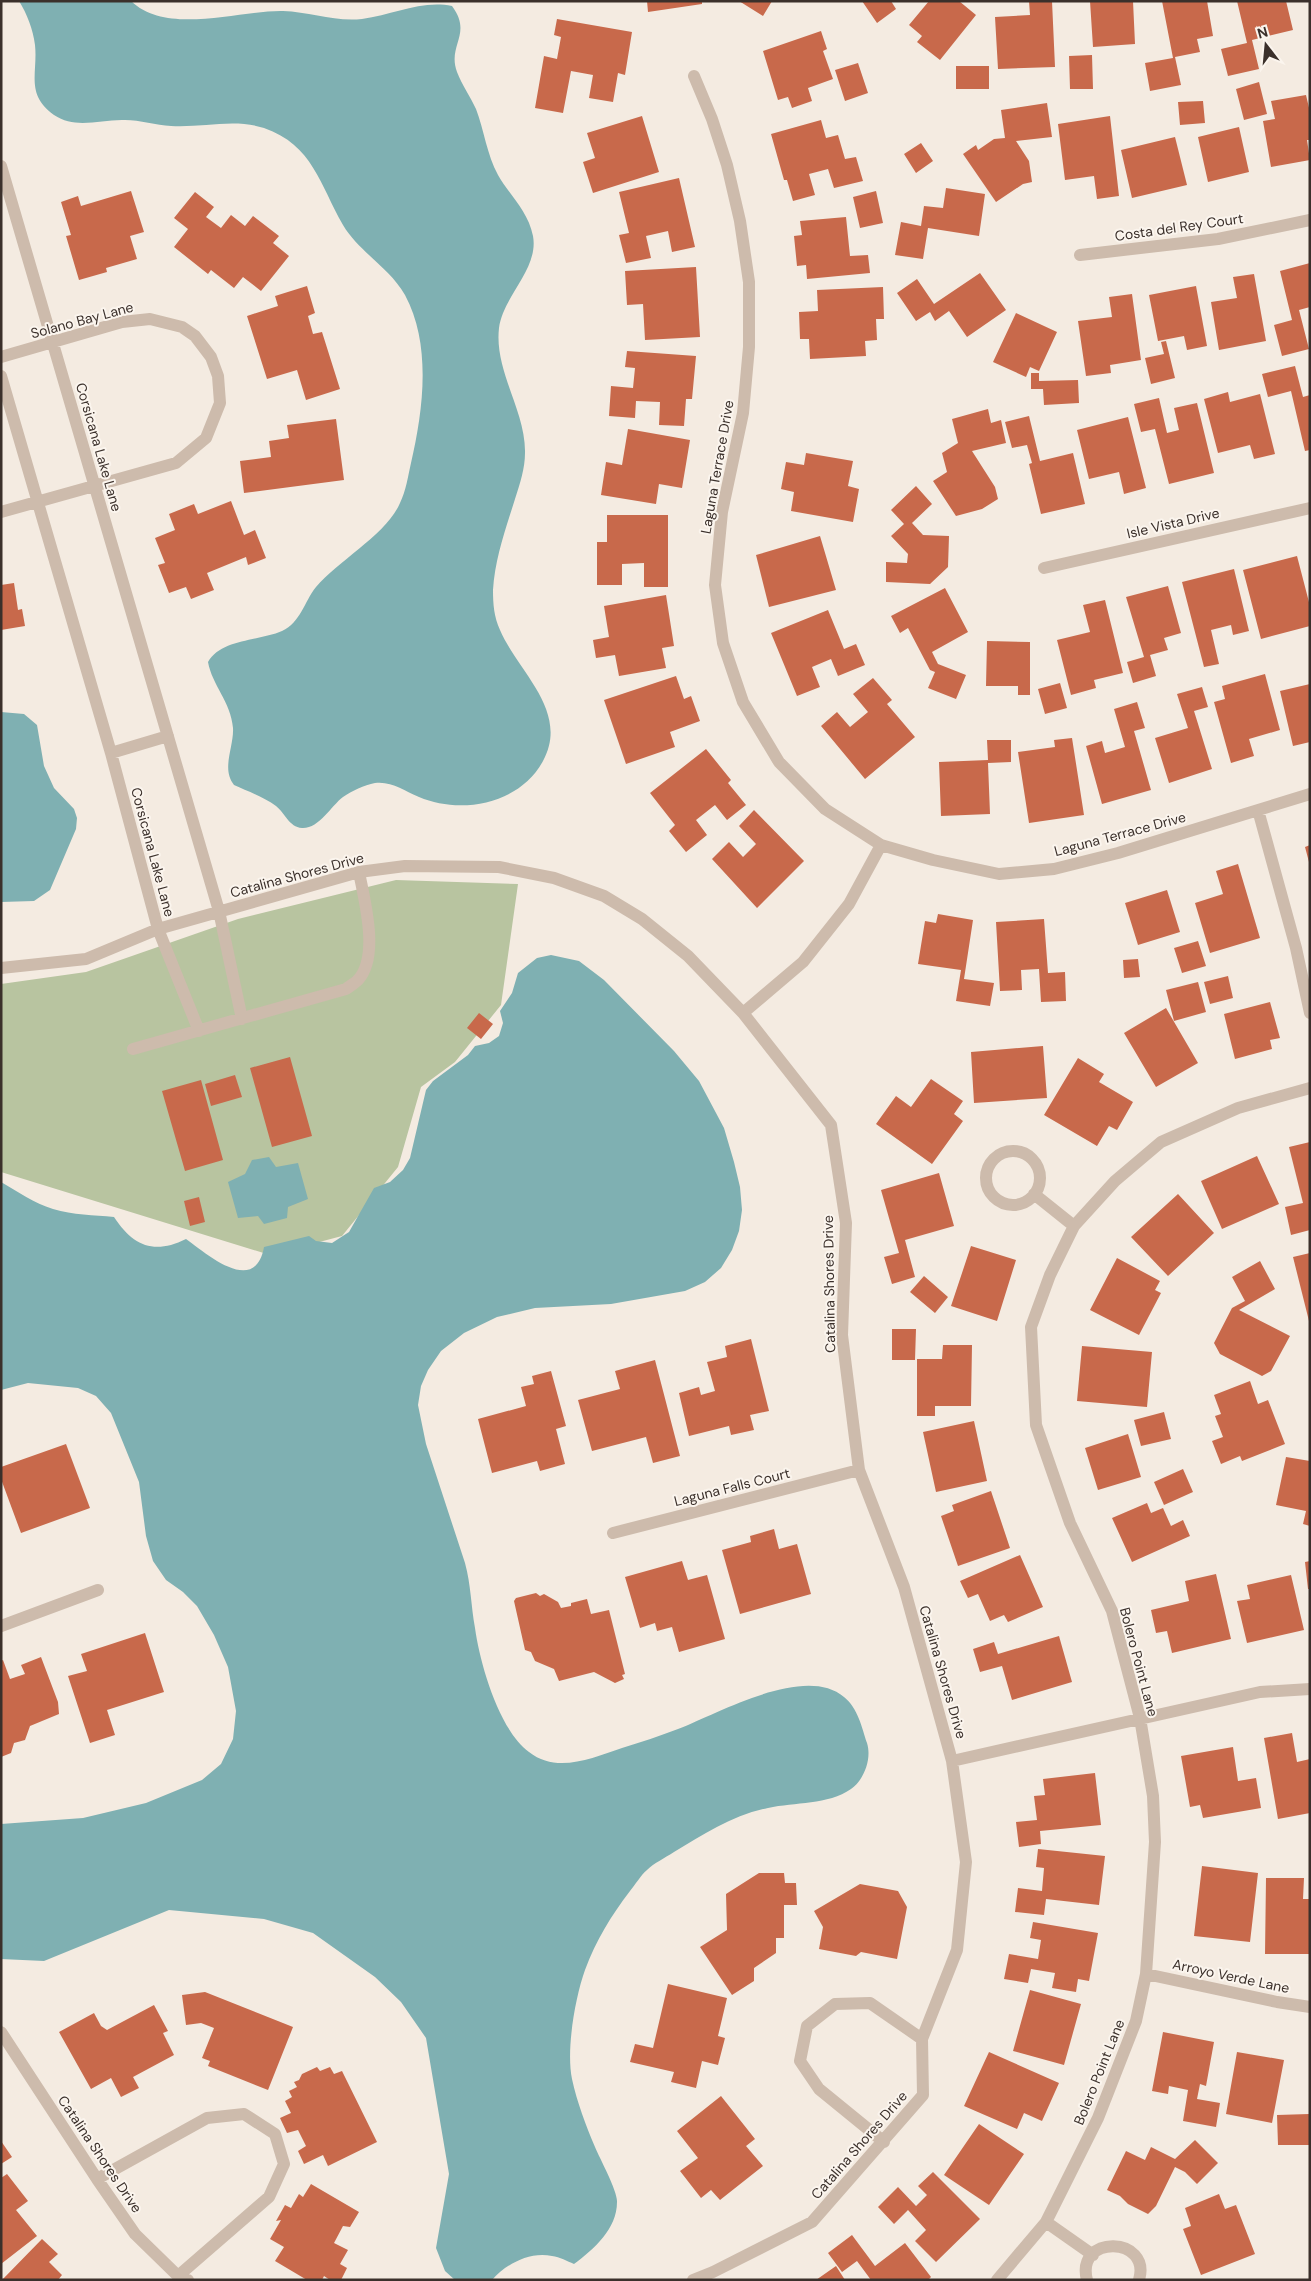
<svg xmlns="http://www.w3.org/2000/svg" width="1311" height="2281" viewBox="0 0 1311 2281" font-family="'DM Sans',sans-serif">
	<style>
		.green { fill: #b8c4a0 }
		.water { fill: #7fb0b2 }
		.building { fill: #c8694b }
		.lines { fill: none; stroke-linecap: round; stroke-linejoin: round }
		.minor { stroke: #cdbbac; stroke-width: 12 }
		.labels { text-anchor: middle; stroke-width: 4; stroke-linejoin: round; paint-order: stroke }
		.street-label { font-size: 14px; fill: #3b302b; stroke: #fbf5ee }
	</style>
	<rect width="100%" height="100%" fill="#f4ebe1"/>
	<path class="green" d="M396 880 518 884 501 1005 455 1062 421 1087 398 1167 342 1236 270 1255 1 1172V984L86 972 238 919Z"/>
	<path class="water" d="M19 1H131C167 36 239 10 283 11 310 12 335 22 362 19 394 15 420 0 452 6 473 34 447 45 457 72 462 85 470 96 476 109 484 130 487 155 498 175 510 196 528 211 533 236 539 269 503 296 499 328 494 371 526 411 525 453 525 468 520 484 515 499 506 528 495 558 493 590 493 604 494 617 500 630 518 672 570 711 543 761 520 804 461 815 419 797 404 791 392 781 375 783 364 785 352 791 343 797 331 806 319 829 302 828 289 827 285 813 276 806 264 797 247 791 234 785 221 769 234 747 233 728 231 702 212 685 208 662 221 639 259 641 282 631 301 622 304 602 316 587 339 560 387 534 400 503 406 491 408 476 411 463 423 411 432 345 405 295 389 267 359 252 343 225 320 185 313 145 264 128 234 118 202 128 171 126 156 125 140 120 125 120 101 119 76 130 54 115 25 94 38 73 35 45 33 29 27 14 19 1Z
		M1 712 24 714 37 725 44 766 54 788 74 809 77 818 76 829 50 890 34 901 1 902Z
		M551 955 579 961 604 980 674 1051 699 1081 724 1128 734 1162 740 1187 742 1210 739 1231 732 1250 721 1268 705 1282 685 1291 611 1304 535 1308 497 1317 464 1333 441 1351 428 1370 421 1386 418 1405 426 1444 465 1563C471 1585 471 1606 475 1628 480 1664 499 1730 529 1752 557 1774 592 1758 622 1748 641 1742 660 1736 678 1729 719 1713 805 1664 844 1697 858 1708 862 1728 867 1743 872 1759 864 1780 851 1789 828 1805 795 1802 768 1808 733 1815 704 1834 674 1852 665 1858 654 1863 647 1870 640 1876 636 1884 630 1891 611 1916 596 1940 585 1970 575 1998 566 2050 572 2079 577 2102 586 2126 595 2147 600 2159 618 2192 617 2202 617 2229 594 2249 574 2264 567 2261 560 2257 552 2256 530 2251 506 2264 492 2280H455L445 2271 436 2248 449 2174 426 2038 401 2002 375 1977 313 1933 264 1919 169 1910 44 1961 1 1959V1824L83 1818 146 1803 202 1780 221 1764 233 1739 236 1711 228 1667 214 1635 197 1606 183 1592 166 1580 153 1561 146 1536 139 1482 111 1413 96 1396 78 1388 28 1383 1 1390V1182C18 1192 34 1203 53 1209 73 1215 94 1215 114 1217 133 1246 154 1255 186 1239 208 1255 255 1296 264 1247L309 1236 316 1241 332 1243 349 1232 374 1188 390 1182 403 1170 410 1158 426 1090 433 1081 468 1055 475 1046 489 1043 499 1036 503 1023 500 1011 512 993 518 973 537 958Z
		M269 1157 276 1167 298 1163 308 1199 288 1207 287 1218 264 1224 258 1216 238 1218 228 1182 245 1174 252 1160Z"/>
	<path class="building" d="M647 1H702V4L648 12Z
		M739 1H772L763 16Z
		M862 1H891L896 9 877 23Z
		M929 1H959L976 15 940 60 917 42 922 36 909 25Z
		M1029 1H1052L1055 67 998 69 995 17 1030 15Z
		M1090 1H1133L1135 44 1093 47Z
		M1162 1H1207L1213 36 1197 39 1200 52 1175 57 1181 85 1150 91 1145 63 1173 58Z
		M1237 1H1286L1293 30 1252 40 1259 69 1228 76 1221 49 1247 43Z
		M557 19 632 32 625 75 618 73 613 102 589 98 593 75 571 71 563 113 535 108 544 56 557 59 561 37 554 35Z
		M821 31 827 49 823 51 833 79 808 88 812 101 792 108 788 97 778 100 763 51Z
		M1092 55 1093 89H1070L1069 56Z
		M858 63 868 93 845 101 835 70Z
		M956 66H989V89H956Z
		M1259 82 1267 114 1244 120 1236 89Z
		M1306 95 1310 112V140H1307L1310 160 1271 167 1263 121 1275 119 1271 101Z
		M1203 101 1205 123 1180 125 1178 102Z
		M1047 103 1052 137 1016 141 1029 161 1032 182 1023 184 996 202 963 154 976 145 978 150 994 139 1005 138 1001 110Z
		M642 116 659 172 593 193 583 162 595 158 587 133Z
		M1110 116 1119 196 1097 199 1094 176 1065 180 1058 124Z
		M821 120 826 138 838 135 845 159 856 157 863 181 834 188 828 169 809 174 815 195 793 201 787 180H784L771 134Z
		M1239 127 1249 172 1208 182 1198 137Z
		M1175 137 1187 185 1132 198 1121 150Z
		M921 143 933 161 916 173 904 154Z
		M679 178 695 247 672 252 668 231 646 236 651 258 626 263 619 235 629 233 619 192Z
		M946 188 985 194 979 236 928 228 923 259 895 255 901 222 921 226 924 206 943 208Z
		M131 191 144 232 130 236 137 259 106 268 107 272 79 280 66 236 71 235 61 202 78 196 81 206Z
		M876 191 883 223 860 228 853 197Z
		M195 192 214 207 206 217 221 228 231 215 245 226 253 216 279 236 273 243 289 256 261 291 243 277 234 288 211 270 208 274 174 247 188 229 174 218Z
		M846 217 850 256 868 255 870 273 807 279 806 265 797 266 794 236 802 235 800 221Z
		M1310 263V307L1299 310 1309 349 1282 356 1274 325 1292 320 1280 271Z
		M696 267 700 337 645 340 643 304 627 305 625 271Z
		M980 273 1006 310 967 337 949 311 935 321 930 312 916 321 897 293 917 279 934 304Z
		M1254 274 1266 341 1219 350 1211 302 1237 298 1233 277Z
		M307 286 315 313 308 316 313 334 322 332 340 389 306 400 297 370 267 379 247 316 278 306 275 296Z
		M1196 286 1207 346 1187 350 1184 336 1158 341 1149 295Z
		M883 287 884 319H876L877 340 865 341 866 356 810 359 809 339H800L799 312 818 311 817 290Z
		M1132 294 1141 360 1110 365 1111 373 1086 376 1078 321 1112 317 1109 297Z
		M1016 313 1057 332 1039 371 1030 367 1026 377 993 362Z
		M1166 341 1175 378 1151 384 1145 358 1164 354 1161 342Z
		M627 351 696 356 692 399H686L684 426 659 425 660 402 636 401 635 418 609 416 611 386 633 388 635 368 625 367Z
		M1295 366 1303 397 1310 395V450L1305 451 1291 391 1268 397 1262 374Z
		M1031 373H1039V381L1078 380 1079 403 1044 405 1043 389H1031Z
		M1228 392 1230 402 1260 394 1275 454 1254 459 1250 445 1218 453 1204 399Z
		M1159 398 1167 433 1179 430 1174 408 1197 403 1214 473 1169 484 1155 429 1141 432 1134 404Z
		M988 409 991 423 1001 420 1006 443 972 451 995 487 998 499 982 509 956 516 933 481 947 472 942 453 958 443 952 419Z
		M1029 416 1040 461 1073 453 1085 504 1041 514 1029 464 1032 463 1027 445 1012 448 1005 422Z
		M1128 417 1146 488 1124 494 1119 472 1089 479 1077 430Z
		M336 419 344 480 244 493 240 461 271 457 269 441 289 438 287 425Z
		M628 429 690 440 682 488 659 484 656 504 601 495 606 462 622 465Z
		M806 453 853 461 848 486 859 489 853 522 791 511 794 492 781 489 786 462 804 465Z
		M916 486 932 504 912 523 923 535 949 536 948 567 930 584 886 582V562L907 563 908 554 891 536 904 524 891 510Z
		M231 501 244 535 255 530 266 558 248 565 246 557 207 573 214 590 191 599 186 587 169 593 158 565 165 563 155 538 175 530 169 514 194 504 198 514Z
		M607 515H668V587H644V563L622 564V585H597V542H607Z
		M820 536 836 590 769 607 756 555Z
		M1297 556 1310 606V626L1261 639 1243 570Z
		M1234 569 1249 631 1233 635 1231 625 1211 630 1219 664 1204 667 1182 582Z
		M14 583 18 610 22 609 25 626 1 630V585Z
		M1168 586 1181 633 1164 638 1168 650 1150 655 1156 676 1133 683 1127 662 1144 657 1126 597Z
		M945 588 968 632 932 652 938 664 966 675 956 699 928 688 935 672 930 670 908 628 900 633 891 616Z
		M666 595 674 646 662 648 666 668 619 676 615 655 596 658 593 640 609 637 604 606Z
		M1105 600 1123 673 1094 680 1096 688 1071 695 1057 640 1090 632 1083 605Z
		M828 610 844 649 856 644 865 665 838 676 831 659 812 667 820 687 797 696 771 633Z
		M987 641 1030 642V695H1018V686H986Z
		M1265 674 1280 730 1249 739 1254 756 1231 763 1214 702 1225 699 1222 686Z
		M676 676 684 699 691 696 700 721 670 732 675 747 626 764 604 700Z
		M873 678 892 700 887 704 915 737 865 779 821 726 837 712 850 727 868 712 853 694Z
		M1060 683 1067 708 1045 714 1038 689Z
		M1310 684V742L1293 746 1280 691Z
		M1202 687 1208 707 1194 711 1212 769 1169 783 1155 738 1188 728 1177 694Z
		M1137 702 1145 728 1134 731 1151 790 1102 804 1086 746 1102 741 1105 753 1125 747 1114 709Z
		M1072 738 1084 815 1029 823 1018 752 1055 747 1054 740Z
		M987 740H1011V762L988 763 990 814 941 816 939 762 988 760Z
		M706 749 731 780 728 783 746 805 727 820 715 805 696 820 707 835 686 852 669 831 675 825 650 793Z
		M754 810 804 861 757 908 712 859 729 842 743 857 756 844 739 826Z
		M1310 845V862H1309L1305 847Z
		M1238 864 1260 938 1210 953 1195 903 1223 894 1216 871Z
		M1167 890 1180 932 1138 945 1125 903Z
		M938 914 973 920 964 979 994 983 990 1006 956 1001 961 970 918 964 925 921 936 923Z
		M1044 919 1048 973 1065 972 1066 1001 1041 1002 1039 969 1021 970 1022 990 1000 991 996 922Z
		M1198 941 1206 966 1182 973 1174 948Z
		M1138 959 1140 977 1124 978 1123 960Z
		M1228 976 1233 998 1210 1004 1204 982Z
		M1198 982 1206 1012 1174 1021 1166 990Z
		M1270 1002 1280 1038 1270 1040 1272 1049 1235 1059 1224 1014Z
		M1166 1008 1198 1063 1156 1087 1124 1033Z
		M479 1013 493 1024 481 1039 467 1028Z
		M1043 1046 1047 1098 974 1103 971 1052Z
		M290 1057 312 1136 272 1147 250 1068Z
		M1078 1058 1104 1074 1099 1082 1133 1102 1117 1130 1109 1126 1097 1146 1044 1115Z
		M235 1075 242 1097 211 1106 205 1084Z
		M931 1079 963 1101 954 1114 963 1121 932 1164 876 1124 896 1096 911 1107Z
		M201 1080 223 1160 185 1171 162 1091Z
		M1310 1142V1230L1291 1235 1285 1207 1303 1203 1289 1147Z
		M1257 1156 1279 1204 1222 1229 1201 1181Z
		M939 1173 954 1226 905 1240 915 1277 892 1284 884 1257 899 1253 881 1190Z
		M1178 1194 1214 1233 1168 1276 1131 1237Z
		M199 1197 205 1222 190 1226 184 1201Z
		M971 1246 1016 1260 997 1321 951 1306Z
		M1310 1253V1321H1309L1293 1257Z
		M1117 1258 1160 1281 1155 1290 1161 1293 1139 1335 1090 1310Z
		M1260 1261 1275 1289 1239 1310 1290 1336 1271 1371 1262 1376 1220 1354 1214 1343 1232 1308 1245 1301 1232 1277Z
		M924 1276 948 1297 935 1313 910 1292Z
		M892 1329H916L915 1360H892Z
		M751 1339 769 1411 750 1415 754 1430 731 1435 729 1426 689 1436 679 1393 699 1387 701 1395 715 1391 707 1362 727 1357 725 1346Z
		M943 1345H972L971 1406H935V1416H917V1359H942Z
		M1082 1346 1152 1352 1147 1407 1077 1401Z
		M655 1360 680 1456 653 1463 646 1437 592 1451 578 1400 620 1389 615 1371Z
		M551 1371 566 1426 556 1429 565 1464 540 1471 537 1461 492 1473 478 1419 526 1406 521 1387 534 1384 532 1376Z
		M1250 1381 1258 1404 1268 1400 1285 1444 1242 1461 1240 1456 1221 1464 1212 1441 1223 1437 1215 1416 1221 1414 1214 1395Z
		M1164 1412 1171 1439 1141 1446 1134 1420Z
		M974 1421 987 1481 936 1492 923 1432Z
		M1128 1434 1141 1477 1098 1490 1085 1448Z
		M66 1444 90 1508 21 1533 1 1479V1467Z
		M1286 1457 1310 1461V1526L1303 1524 1306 1511 1276 1505Z
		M1183 1469 1193 1492 1164 1505 1154 1482Z
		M991 1491 1010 1548 958 1566 941 1516 954 1511 952 1505Z
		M1147 1503 1151 1513 1163 1508 1171 1526 1183 1520 1190 1536 1132 1562 1112 1518Z
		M774 1529 779 1549 797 1544 811 1594 740 1614 722 1550 751 1542 750 1536Z
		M1020 1555 1043 1607 1008 1622 1004 1615 990 1621 978 1594 968 1598 960 1581Z
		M682 1561 688 1580 707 1575 725 1639 679 1652 672 1627 657 1631 655 1623 640 1628 625 1577Z
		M1310 1561V1589H1308L1305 1562Z
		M1216 1574 1231 1639 1172 1653 1167 1631 1156 1633 1151 1610 1189 1601 1185 1581Z
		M1291 1575 1304 1630 1247 1643 1237 1601 1250 1599 1247 1585Z
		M536 1593 540 1596 544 1594 558 1602 561 1608 571 1606V1603L587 1599 591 1614 609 1610 625 1674 622 1675 624 1679 615 1683 594 1672 559 1681 554 1669 535 1661 531 1652 525 1650 514 1601 516 1598Z
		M145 1633 164 1692 107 1710 115 1735 90 1743 68 1676 87 1671 81 1654Z
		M1059 1636 1072 1682 1012 1700 1002 1666 980 1672 973 1649 994 1642 998 1654Z
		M41 1657 58 1702 59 1714 30 1726 25 1740 14 1743 11 1753 1 1757V1661L3 1660 10 1679 25 1674 21 1665Z
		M1292 1733 1297 1762 1310 1759V1813L1278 1819 1264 1738Z
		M1233 1747 1238 1781 1256 1778 1261 1808 1203 1818 1200 1805 1190 1807 1181 1756Z
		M1095 1773 1101 1825 1040 1831 1041 1844 1019 1847 1016 1822 1037 1820 1034 1796 1045 1795 1043 1779Z
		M1038 1849 1105 1856 1099 1905 1046 1899 1044 1915 1015 1912 1018 1888 1042 1891 1044 1868 1036 1867Z
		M1202 1866 1258 1873 1250 1942 1194 1936Z
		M759 1873H784L785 1883H796L797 1905H784V1938H776V1953L754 1968V1981L732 1995 700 1947 727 1930 726 1894Z
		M1266 1878H1304L1303 1899H1310V1954H1265Z
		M860 1884 898 1891 907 1907 897 1959 861 1952 856 1956 819 1949 823 1927 814 1911Z
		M1033 1922 1098 1933 1089 1981 1078 1979 1076 1992 1052 1988 1055 1973 1031 1969 1028 1983 1004 1979 1009 1954 1038 1959 1041 1940 1030 1938Z
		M668 1984 727 1998 718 2036 725 2038 718 2065 702 2061 696 2088 671 2082 674 2072 630 2062 635 2044 653 2048Z
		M1030 1990 1081 2004 1064 2065 1013 2051Z
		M205 1992 293 2027 268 2090 208 2066 210 2061 202 2058 214 2028 201 2023 186 2025 182 1995Z
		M154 2005 168 2031 163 2033 174 2055 133 2077 139 2088 121 2097 111 2078 91 2089 59 2032 94 2013 101 2026 107 2030Z
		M1163 2032 1214 2042 1206 2086 1200 2084 1197 2099 1220 2103 1216 2127 1183 2121 1188 2090 1169 2086 1168 2094 1152 2091Z
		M989 2052 1059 2083 1042 2121 1024 2113 1017 2129 964 2106Z
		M1237 2052 1284 2060 1272 2123 1226 2114Z
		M317 2067 320 2071 330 2067 334 2074 342 2071 377 2142 328 2166 323 2155 304 2164 298 2151 306 2146 298 2130 287 2133 280 2118 291 2113 285 2101 292 2097 289 2091 297 2087 294 2082 299 2080 302 2074Z
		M721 2096 755 2139 746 2146 763 2166 720 2200 711 2190 701 2198 680 2171 698 2158 677 2131Z
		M1309 2114 1310 2145H1278L1277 2115Z
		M979 2124 1024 2154 989 2205 944 2175Z
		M1195 2140 1218 2163 1197 2184 1185 2172 1175 2167 1156 2206 1148 2214 1128 2204 1120 2196 1107 2190 1126 2151 1145 2160 1151 2147 1175 2159Z
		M1 2141 12 2157 1 2164Z
		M933 2172 980 2219 936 2262 915 2241 926 2230 908 2210 894 2224 878 2207 898 2187 916 2206 927 2195 918 2186Z
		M7 2174 28 2201 16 2210 37 2236 1 2264V2178Z
		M311 2184 359 2212 350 2227 343 2226 334 2243 348 2250 340 2264 347 2268 341 2280H330L324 2276 322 2280H307L275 2261 284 2247 270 2239 281 2220 276 2221 285 2205 291 2208 299 2194 303 2197Z
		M1219 2194 1225 2209 1236 2205 1255 2254 1201 2275 1183 2229 1191 2226 1185 2208Z
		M852 2235 875 2266 905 2243 931 2277 928 2280H871L857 2261 842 2272 828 2253Z
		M42 2239 58 2254 49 2262 62 2275 58 2280H2Z
		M836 2266 845 2280H816Z"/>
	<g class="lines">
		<path class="minor" d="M694 76 712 119 727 165 740 221 749 282V347L743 413 722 512 715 585 723 643 743 702 779 762 825 809 881 845 933 860 999 874 1054 869 1118 853 1310 794
			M1 166 219 911 242 1019
			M1080 255 1218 239 1310 220
			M1 357 122 322 150 319 182 327 195 336 211 357 218 376 220 403 206 438 176 463 1 512
			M1 376 111 753 158 929 199 1031
			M1044 568 1310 508
			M111 753 168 736
			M1258 810 1296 948 1310 1013
			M1 968 86 959 158 929 359 872 405 866 499 867 554 878 604 896 642 919 688 956 743 1013 831 1125 846 1223 842 1335 859 1470 904 1587 952 1761 966 1862 957 1950 922 2039 923 2095 812 2222 713 2272 693 2280
			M743 1013 803 962 849 904 881 845
			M133 1049 346 989C350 986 355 983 358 980 380 956 364 899 359 872
			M986 1178a27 27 0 1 1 54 0a27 27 0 1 1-54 0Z
			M1034 1194 1074 1226
			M613 1533 859 1470
			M1 1626 98 1590
			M952 1761 1260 1692 1310 1689
			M1146 1974 1277 2002 1310 2007
			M1 2032 97 2179 135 2234 178 2276 188 2280
			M884 2142 819 2089 800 2061 807 2026 835 2004 870 2003 922 2039
			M97 2179 207 2118 244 2114 275 2134 284 2164 269 2197 178 2276
			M1046 2222 1093 2255
			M997 2280 1046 2222 1098 2118 1136 2021 1146 1974 1155 1842 1153 1796 1140 1718 1112 1611 1070 1523 1036 1425 1031 1327 1050 1275 1074 1226 1115 1181 1161 1142 1238 1108 1310 1088
			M1087 2280C1075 2234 1152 2236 1139 2280"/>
	</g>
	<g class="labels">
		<g class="street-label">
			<text transform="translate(1179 227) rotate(-8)" y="5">Costa del Rey Court</text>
			<text transform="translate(82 320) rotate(-15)" y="5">Solano Bay Lane</text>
			<text transform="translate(99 447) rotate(74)" y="5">Corsicana Lake Lane</text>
			<text transform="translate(717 467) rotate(-80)" y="5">Laguna Terrace Drive</text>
			<text transform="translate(1173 523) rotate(-13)" y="5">Isle Vista Drive</text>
			<text transform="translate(1120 834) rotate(-15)" y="5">Laguna Terrace Drive</text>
			<text transform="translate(153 852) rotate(75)" y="5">Corsicana Lake Lane</text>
			<text transform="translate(297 875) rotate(-15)" y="5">Catalina Shores Drive</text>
			<text transform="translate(829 1284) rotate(-91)" y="5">Catalina Shores Drive</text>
			<text transform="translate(732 1487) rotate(-14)" y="5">Laguna Falls Court</text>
			<text transform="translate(1139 1662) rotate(75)" y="5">Bolero Point Lane</text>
			<text transform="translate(943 1672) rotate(74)" y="5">Catalina Shores Drive</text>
			<text transform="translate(1231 1976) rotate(12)" y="5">Arroyo Verde Lane</text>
			<text transform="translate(1099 2072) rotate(-68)" y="5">Bolero Point Lane</text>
			<text transform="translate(859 2145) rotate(-49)" y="5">Catalina Shores Drive</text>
			<text transform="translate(100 2154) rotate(56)" y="5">Catalina Shores Drive</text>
		</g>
	</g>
	<rect width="1311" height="2281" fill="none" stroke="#3b302b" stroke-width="5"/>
	<g transform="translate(1266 45) rotate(344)" stroke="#fbf5ee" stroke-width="4" paint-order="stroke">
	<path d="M0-4L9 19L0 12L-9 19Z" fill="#3b302b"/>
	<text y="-8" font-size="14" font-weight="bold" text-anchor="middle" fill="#3b302b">N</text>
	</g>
</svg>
